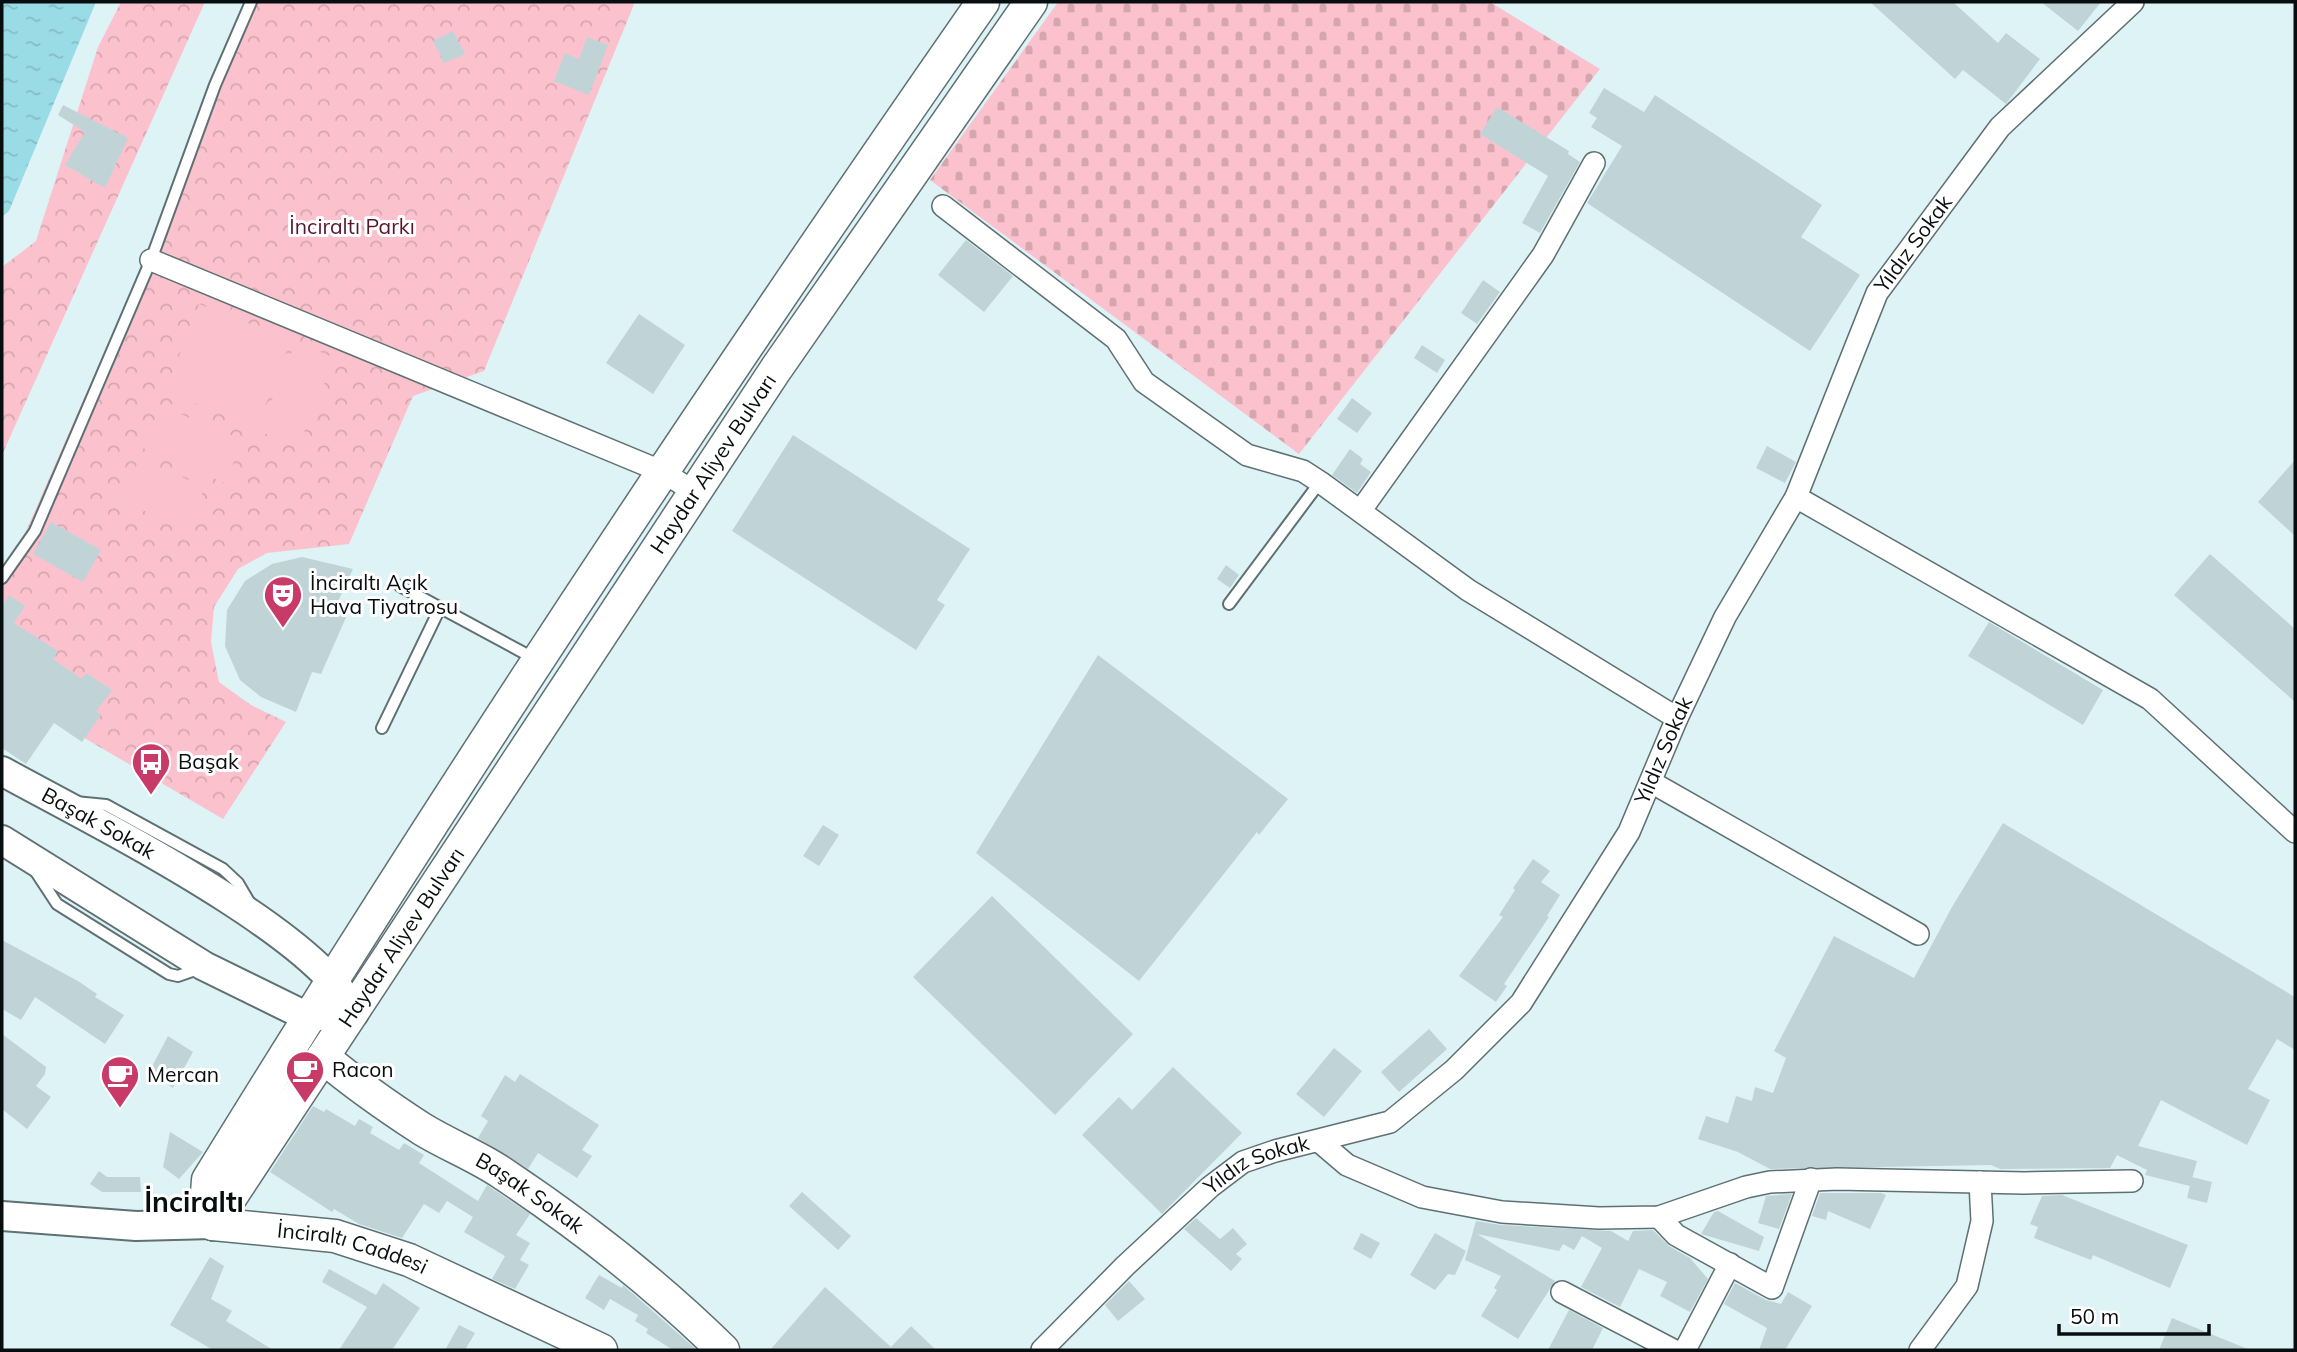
<svg xmlns="http://www.w3.org/2000/svg" width="2297" height="1352" viewBox="0 0 2297 1352" font-family="Mulish,sans-serif">
	<style>
		.cemetery { fill: url(#cemetery-stones) }
		.park { fill: url(#park-crowns) }
		.pitch { fill: #fbc2cd }
		.water { fill: url(#water-ripples) }
		.building { fill: #c0d4d7 }
		.lines { fill: none; stroke-linecap: round; stroke-linejoin: round }
		.service-casing { stroke: #5e7073; stroke-width: 14 }
		.minor-casing { stroke: #5e7073; stroke-width: 24 }
		.tertiary-casing { stroke: #5e7073; stroke-width: 32 }
		.secondary-casing { stroke: #5e7073; stroke-width: 35 }
		.service { stroke: #fff; stroke-width: 10 }
		.minor { stroke: #fff; stroke-width: 21 }
		.tertiary { stroke: #fff; stroke-width: 28 }
		.secondary { stroke: #fff; stroke-width: 32 }
		.labels { text-anchor: middle; stroke-width: 6; stroke-linejoin: round; paint-order: stroke }
		.park-label { font-size: 21px; fill: #58162b; stroke: #fff }
		.street-label { font-size: 21px; fill: #080e0f; stroke: #fff }
		.poi-label { font-size: 21px; fill: #080e0f; stroke: #fff; text-anchor: start }
		.district-label { font-size: 28px; font-weight: bold; fill: #080e0f; stroke: #fff }
	</style>
	<defs>
		<pattern id="cemetery-stones" width="16" height="16" patternUnits="userSpaceOnUse" patternTransform="scale(1.75)"><rect width="16" height="16" fill="#fbc2cd"/><path d="M2 7V4a2 2 0 0 1 4 0v3zM10 15v-3a2 2 0 0 1 4 0v3z" fill="#d6a6af"/></pattern>
		<pattern id="park-crowns" width="20" height="18" patternUnits="userSpaceOnUse" patternTransform="scale(1.75)"><rect width="20" height="18" fill="#fbc2cd"/><path d="M2 6a3 3 0 1 1 6 0M12 15a3 3 0 1 1 6 0" fill="none" stroke="#d6a6af"/></pattern>
		<pattern id="water-ripples" width="26" height="14" patternUnits="userSpaceOnUse" patternTransform="scale(1.75)"><rect width="26" height="14" fill="#9adce6"/><path d="M2 4q2-2 4 0t4 0M15 11q2-2 4 0t4 0" fill="none" stroke="#83bcc4"/></pattern>
	</defs>
	<rect width="100%" height="100%" fill="#def3f6"/>
	<path class="cemetery" d="M1058 2H1490L1600 69 1299 454 930 180Z"/>
	<path class="park" d="M121 2H205L2 455V267L36 241 98 47Z
		M257 2H635L484 371 413 396 349 544 267 553 238 569 214 607 211 642 219 682 251 705 286 722 223 819 2 690V586Z"/>
	<path class="pitch" d="M199 304 291 340 257 427 165 392Z
		M296 342 335 358 298 447 259 431Z
		M161 406 243 440 225 483 143 448Z
		M139 459 205 487 187 529 121 501Z"/>
	<path class="water" d="M2 2H96L9 211 2 217Z"/>
	<path class="building" d="M1870 2H1953L1998 43 2006 33 2040 59 2006 104 1963 70 1955 79Z
		M2041 2H2101L2078 31Z
		M453 31 465 54 444 63 433 41Z
		M587 37 608 45 589 95 554 81 565 53 579 59Z
		M1604 88 1644 112 1655 95 1822 205 1801 237 1860 275 1810 351 1587 203 1622 146 1591 127 1597 118 1589 113Z
		M63 105 128 138 105 188 65 165 85 132 58 115Z
		M1497 107 1569 151 1568 154 1580 162 1540 233 1522 223 1548 176 1480 134Z
		M966 240 1013 276 984 312 938 275Z
		M1483 280 1500 292 1477 324 1461 313Z
		M639 314 685 345 653 394 606 363Z
		M1422 345 1445 360 1437 373 1414 358Z
		M1352 398 1372 413 1357 433 1337 419Z
		M793 435 970 549 937 600 945 605 916 650 732 531Z
		M1767 446 1796 462 1785 483 1756 468Z
		M1350 449 1363 459 1360 464 1371 472 1357 493 1332 475Z
		M2295 460V536L2258 502Z
		M51 522 101 550 83 582 33 554Z
		M2210 554 2295 629V702L2174 595Z
		M302 557 353 569 335 608 348 613 321 674 312 672 296 712 261 697 240 680 225 646 227 610 245 581 272 564Z
		M1226 565 1239 575 1230 588 1217 579Z
		M9 595 25 606 14 623 58 651 53 659 82 679 86 673 112 690 96 712 101 715 82 742 54 723 26 764 2 748V606Z
		M1989 622 2103 690 2083 725 1968 656Z
		M1098 655 1288 799 1259 835 1257 832 1139 981 976 853Z
		M2003 823 2295 997V1050L2277 1039 2248 1089 2270 1100 2247 1145 2161 1100 2138 1146 2197 1161 2190 1186 2145 1175 2147 1170 2117 1155 2110 1168 2000 1169 1991 1165 1770 1169 1738 1152 1698 1139 1706 1116 1728 1123 1736 1096 1752 1101 1755 1087 1773 1093 1786 1058 1774 1051 1834 936 1914 978 1952 907Z
		M823 825 839 835 819 866 803 856Z
		M1533 859 1550 871 1541 882 1560 895 1547 916 1549 917 1504 984 1507 986 1496 1002 1459 976 1503 917 1499 915 1515 890 1513 888Z
		M992 896 1133 1034 1055 1115 913 977Z
		M2 940 78 981 97 994 95 997 124 1015 105 1044 35 997 21 1020 2 1009Z
		M1429 1029 1447 1049 1399 1092 1381 1072Z
		M2 1034 46 1067 45 1074 36 1086 51 1097 27 1129 2 1109Z
		M168 1036 193 1052 173 1088 149 1072Z
		M1334 1048 1362 1071 1324 1117 1296 1094Z
		M1173 1067 1242 1133 1162 1214 1082 1135 1119 1097 1132 1110Z
		M520 1074 599 1125 582 1150 592 1156 577 1178 538 1153 528 1169 478 1138 488 1121 481 1116 505 1075 515 1082Z
		M313 1106 324 1112 326 1109 355 1126 359 1119 373 1127 370 1133 399 1150 404 1143 424 1155 419 1163 478 1201 487 1185 530 1214 516 1235 530 1243 520 1260 529 1265 515 1289 492 1279 505 1256 464 1232 473 1217 447 1201 439 1213 424 1204 402 1238 359 1224 334 1209 332 1212 270 1172Z
		M170 1132 203 1152 179 1179 163 1167Z
		M99 1171 107 1177H140L141 1192H102L90 1184Z
		M2192 1177 2212 1182 2207 1203 2187 1198Z
		M802 1192 851 1236 838 1250 789 1206Z
		M1820 1193H1881L1886 1195 1870 1229 1828 1211 1826 1220 1812 1216Z
		M1792 1194 1779 1229 1758 1223 1766 1196Z
		M2062 1195 2188 1245 2170 1288 2093 1255 2091 1260 2034 1238 2038 1227 2030 1224 2042 1196Z
		M1718 1211 1764 1237 1759 1251 1701 1234 1714 1212Z
		M1196 1218 1220 1239 1233 1228 1247 1244 1236 1254 1242 1259 1231 1271 1184 1229Z
		M1476 1221 1501 1225 1611 1231 1628 1241 1633 1231 1653 1230 1669 1246 1690 1258 1708 1279 1690 1312 1660 1296 1667 1282 1639 1269 1620 1307 1581 1287 1602 1248 1582 1236 1574 1250 1563 1244 1559 1251 1477 1234 1555 1281 1518 1339 1481 1316 1497 1290 1494 1288 1501 1276 1465 1260Z
		M1361 1233 1380 1243 1371 1259 1353 1249Z
		M1435 1233 1466 1251 1455 1275 1448 1274 1435 1290 1410 1275Z
		M210 1257 224 1266 211 1299 232 1311 226 1321 273 1350H213L170 1325Z
		M329 1269 376 1295 383 1283 420 1308 392 1350H339L367 1307 322 1282Z
		M599 1275 622 1288 623 1285 697 1350H673L646 1333 648 1329 635 1321 638 1315 610 1299 604 1310 585 1298Z
		M1129 1281 1145 1299 1118 1321 1105 1305Z
		M1735 1283 1766 1300 1781 1304 1788 1292 1812 1306 1785 1350H1759L1767 1328 1724 1304Z
		M825 1287 891 1347 911 1326 936 1350H770Z
		M1569 1310 1603 1328 1592 1350H1548Z
		M2172 1318 2250 1350H2159Z
		M459 1325 475 1333 465 1350H445Z"/>
	<g class="lines">
		<g class="service-casing">
			<path id="service" d="M2 578 35 531 151 260 215 85 251 2
				M400 586 537 660
				M1229 604 1320 482
				M382 728 440 608
				M75 802 106 805 223 869 238 883 251 905
				M34 869 57 904 169 974 178 976 201 968"/>
		</g>
		<g class="minor-casing">
			<g id="minor">
				<path d="M943 206 1116 339 1144 382 1247 455 1303 471 1320 482 1468 590 1677 718"/>
				<path d="M151 260 663 472 696 493"/>
				<path d="M1796 497 2150 699 2295 832"/>
				<path d="M1361 510 1543 255 1594 163"/>
				<path d="M1651 782 1918 934"/>
				<path d="M1320 1142 1347 1165 1422 1197 1502 1212 1599 1218 1659 1217 1746 1187 1770 1182 1837 1179 2024 1183 2132 1181"/>
				<path d="M1659 1217 1676 1235 1772 1288 1811 1179"/>
				<path d="M1562 1292 1673 1350"/>
				<path id="s1" d="M1042 1350 1125 1266 1210 1187 1243 1162 1275 1151 1390 1122 1454 1070 1521 1003 1629 832 1677 718 1725 617 1796 497 1877 293 2000 127 2133 2"/>
				<path d="M1685 1350 1730 1264"/>
				<path d="M1920 1350 1967 1286 1982 1221 1980 1182"/>
			</g>
		</g>
		<g class="tertiary-casing">
			<g id="tertiary">
				<path id="s2" d="M2 771C83 816 321 933 354 1013L308 1017 204 966 2 840"/>
				<path d="M2 1216 136 1226 213 1224"/>
			</g>
		</g>
		<g class="secondary-casing">
			<g id="secondary">
				<path id="s3" d="M323 1057C354 1083 388 1107 422 1129 448 1145 477 1156 502 1173 580 1225 656 1284 723 1350"/>
				<path id="s4" d="M213 1224 776 369 1031 2"/>
				<path d="M213 1224 207 1193 208 1180C454 780 715 387 983 2"/>
				<path id="s5" d="M213 1224 335 1236 409 1260 601 1350"/>
			</g>
		</g>
		<use href="#service" class="service"/>
		<use href="#minor" class="minor"/>
		<use href="#tertiary" class="tertiary"/>
		<use href="#secondary" class="secondary"/>
	</g>
	<defs>
		<g id="theatre-pin" transform="scale(2.0125)"><path d="M0 17L-7.5 6A9.5 9.5 0 1 1 7.5 6Z" fill="#c83a68" stroke="#fff"/><path d="M-5-5.5Q0-4 5-5.5V0Q5 5 0 6Q-5 5-5 0ZM-3.3-2.5H-1v1.5H-3.3ZM1-2.5H3.3v1.5H1ZM-2.8 1Q0 5.5 2.8 1Z" fill="#fff"/></g>
		<g id="bus-pin" transform="scale(2.0125)"><path d="M0 17L-7.5 6A9.5 9.5 0 1 1 7.5 6Z" fill="#c83a68" stroke="#fff"/><path d="M-5-6H5V4H4V6H2V4H-2V6H-4V4H-5ZM-3.5-4V0h7V-4ZM-3.5 1.2v1.5H-2V1.2ZM2 1.2v1.5H3.5V1.2Z" fill="#fff"/></g>
		<g id="cafe-pin" transform="scale(2.0125)"><path d="M0 17L-7.5 6A9.5 9.5 0 1 1 7.5 6Z" fill="#c83a68" stroke="#fff"/><path d="M-5.5-4.5H6V0H3Q3 3.5 0 3.5H-2.5Q-5.5 3.5-5.5 0ZM3-3.2v2h1.7v-2ZM-6 4.5H4V6H-6Z" fill="#fff"/></g>
	</defs>
	<g fill-rule="evenodd">
		<use href="#theatre-pin" x="283" y="595"/>
		<use href="#bus-pin" x="151" y="762"/>
		<use href="#cafe-pin" x="305" y="1070"/>
		<use href="#cafe-pin" x="120" y="1075"/>
	</g>
	<g class="labels">
		<g class="park-label">
			<text x="352" y="234">İnciraltı Parkı</text>
		</g>
		<g class="street-label">
			<text dy="7" stroke="none"><textPath href="#s1" startOffset="1463">Yıldız Sokak</textPath></text>
			<text dy="7" stroke="none"><textPath href="#s4" startOffset="910">Haydar Aliyev Bulvarı</textPath></text>
			<text dy="7" stroke="none"><textPath href="#s1" startOffset="896">Yıldız Sokak</textPath></text>
			<text dy="7" stroke="none"><textPath href="#s2" startOffset="110">Başak Sokak</textPath></text>
			<text dy="7" stroke="none"><textPath href="#s4" startOffset="343">Haydar Aliyev Bulvarı</textPath></text>
			<text dy="7" stroke="none"><textPath href="#s1" startOffset="287">Yıldız Sokak</textPath></text>
			<text dy="7" stroke="none"><textPath href="#s3" startOffset="248">Başak Sokak</textPath></text>
			<text dy="7" stroke="none"><textPath href="#s5" startOffset="142">İnciraltı Caddesi</textPath></text>
		</g>
		<g class="poi-label">
			<text x="310" y="590">İnciraltı Açık<tspan x="310" dy="24">Hava Tiyatrosu</tspan></text>
			<text x="178" y="769">Başak</text>
			<text x="332" y="1077">Racon</text>
			<text x="147" y="1082">Mercan</text>
		</g>
		<g class="district-label">
			<text x="194" y="1212">İnciraltı</text>
		</g>
	</g>
	<rect width="2297" height="1352" fill="none" stroke="#080e0f" stroke-width="7"/>
	<path d="M2059 1324v10h150v-10" fill="none" stroke="#080e0f" stroke-width="3.5"/>
	<text x="2070" y="1324" font-size="21" fill="#080e0f" stroke="#ffffff" stroke-width="5" paint-order="stroke">50 m</text>
</svg>
